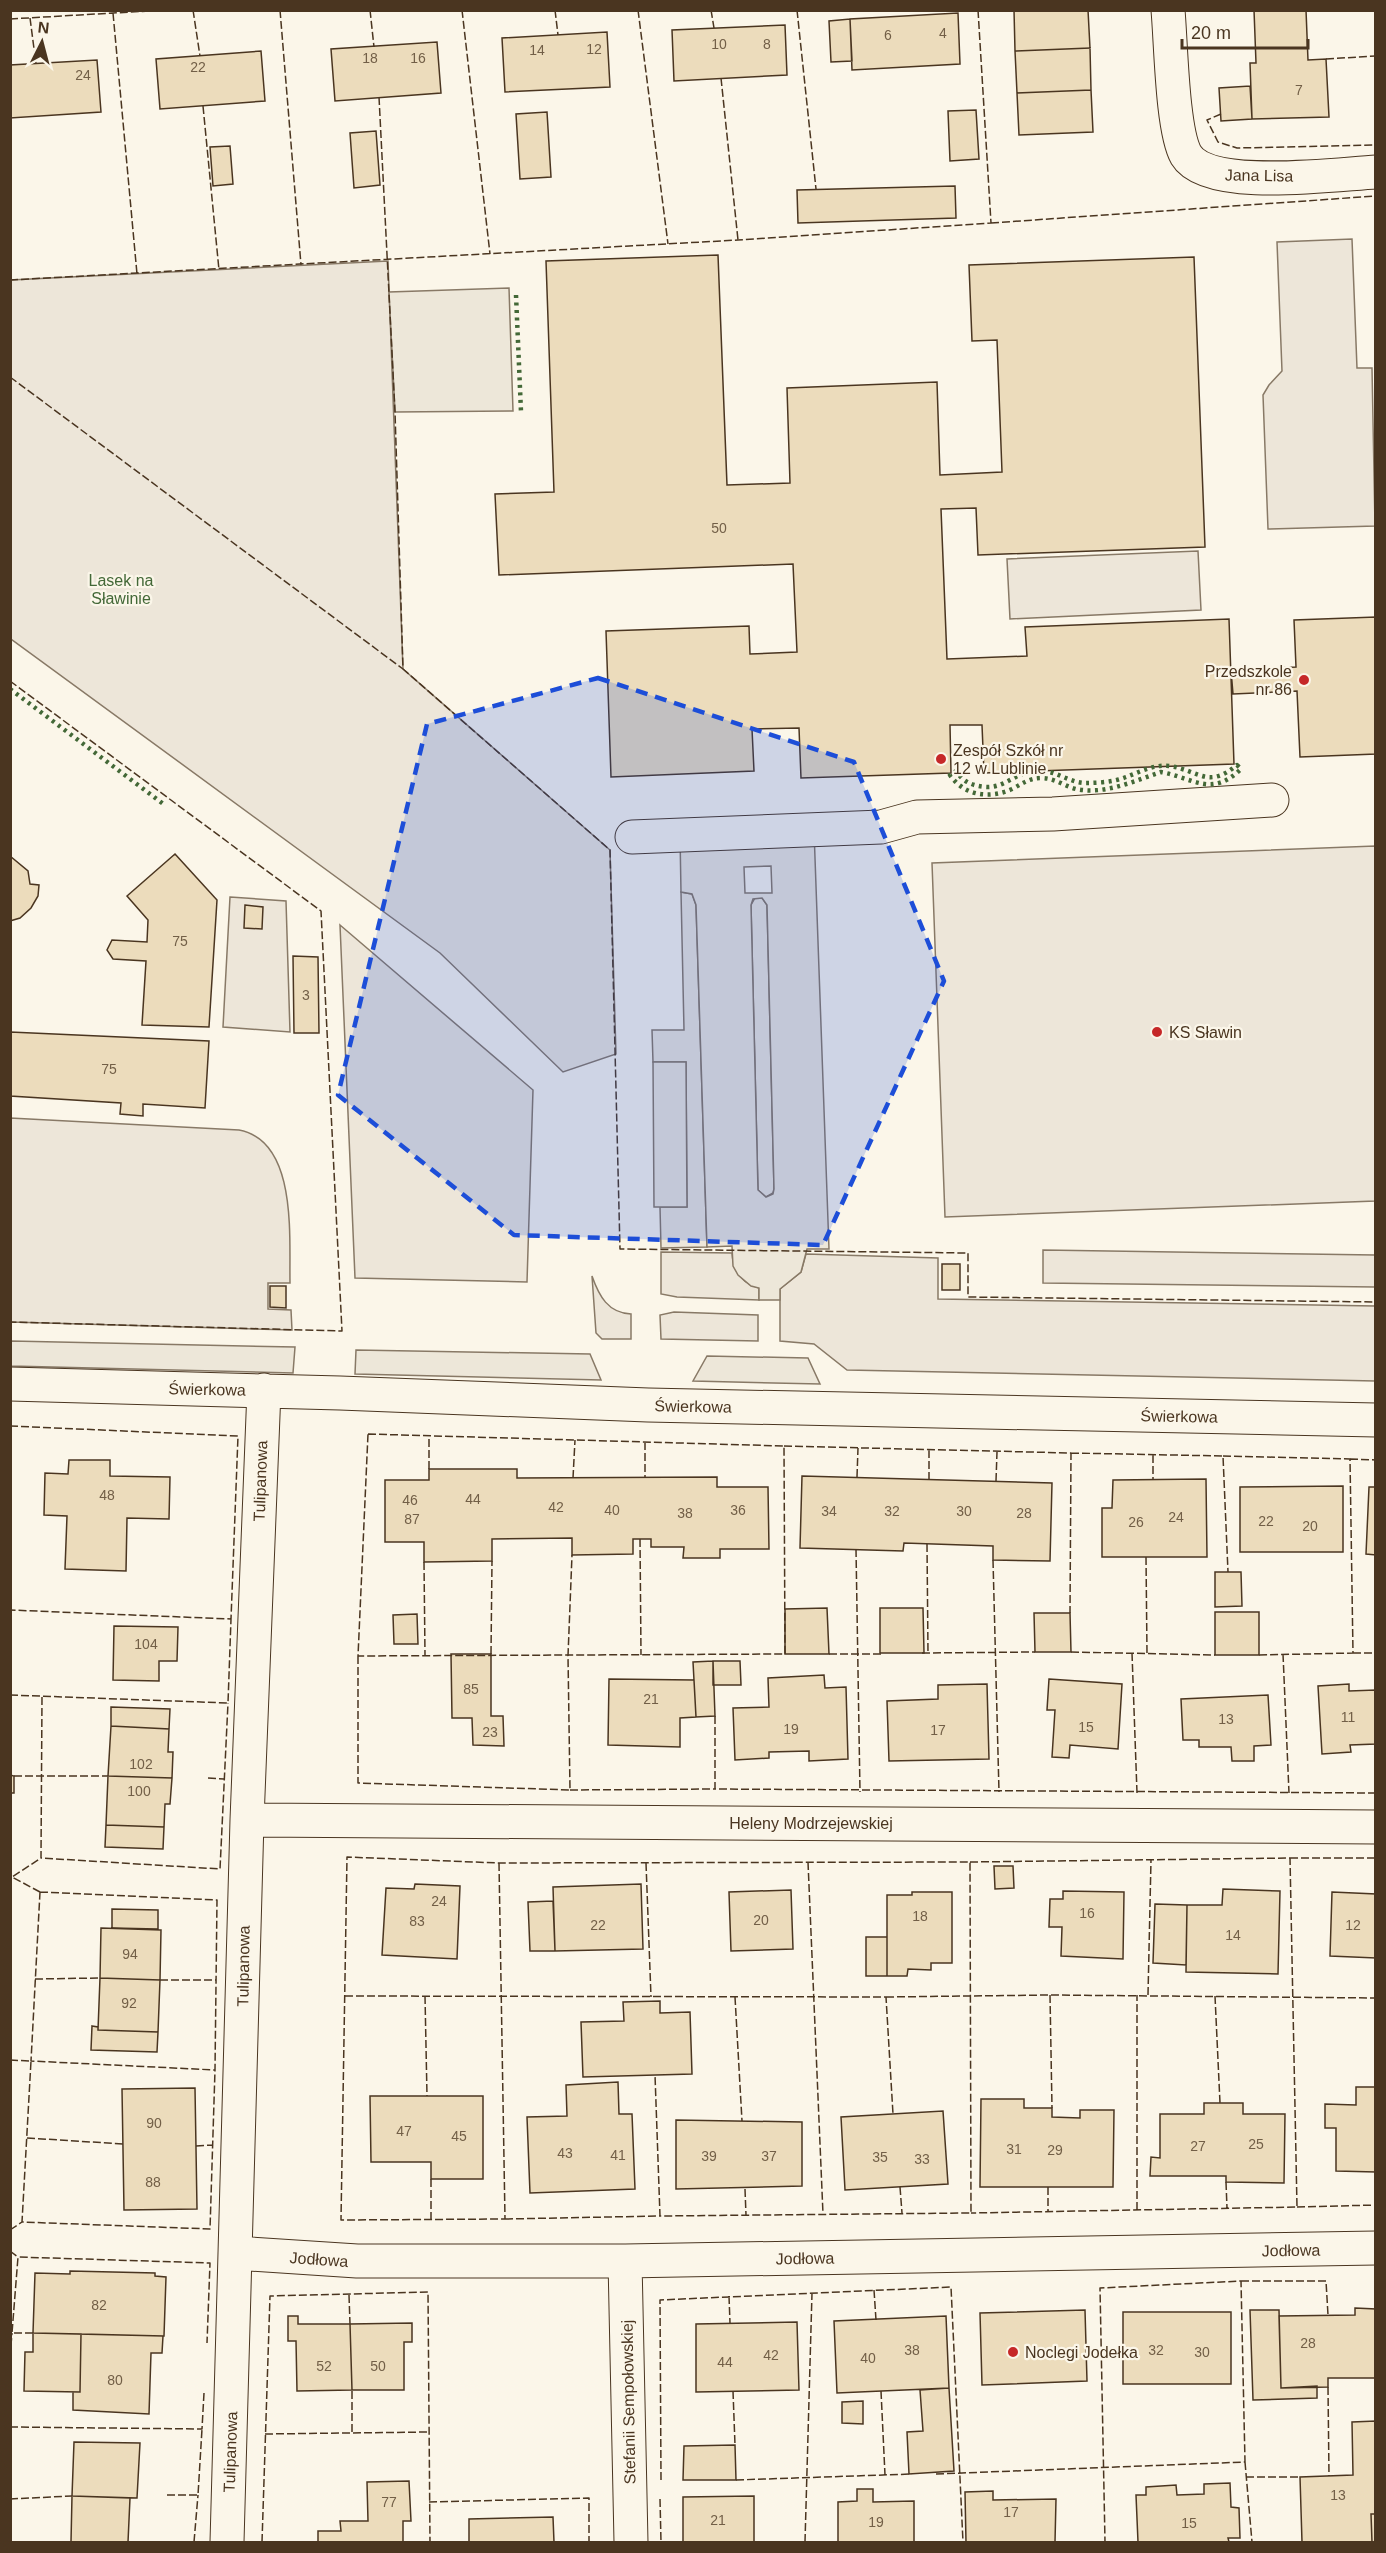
<svg xmlns="http://www.w3.org/2000/svg" width="1386" height="2553" viewBox="0 0 1386 2553" font-family="Arial,sans-serif">
	<style>
		.green { fill: #ede6d9; stroke: #887966; stroke-width: 1.5 }
		.parking { fill: #ede7d9; stroke: #887966; stroke-width: 1.5; fill-rule: evenodd }
		.building { fill: #ecdcbc; stroke: #4a3520; stroke-width: 1.5 }
		.lines { fill: none; stroke-linecap: round; stroke-linejoin: round }
		.minor-casing { stroke: #4a3520; stroke-width: 35 }
		.minor { stroke: #fbf6e9; stroke-width: 33 }
		.hedge { stroke: #436837; stroke-width: 4.5; stroke-dasharray: 3 4.5; stroke-linecap: butt }
		.fence { stroke: #4a3520; stroke-width: 1.5; stroke-dasharray: 8 3; stroke-linecap: butt }
		.marked { fill: #1d4ed8; fill-opacity: 0.2; stroke: #1d4ed8; stroke-width: 4.5; stroke-dasharray: 12 8; stroke-linejoin: round }
		.poi-dot { fill: #c62828; stroke: #fbf6e9; stroke-width: 2 }
		.labels { text-anchor: middle; stroke-width: 4.5; stroke-linejoin: round; paint-order: stroke }
		.number-label { font-size: 14px; fill: #725f47 }
		.street-label { font-size: 16px; fill: #4a3520; stroke: #fbf6e9 }
		.park-label { font-size: 16px; fill: #436837; stroke: #fbf6e9 }
		.poi-label { font-size: 16px; fill: #4a3520; stroke: #fbf6e9; text-anchor: start }
	</style>
	<rect width="100%" height="100%" fill="#fbf6e9"/>
	<path class="green" d="M1352 239 1357 368H1372L1375 526 1268 529 1263 395 1269 385 1282 371 1277 242Z
		M388 261 403 669 610 850 616 1054 563 1072 440 953 11 639V280Z
		M1198 551 1201 610 1010 619 1007 559Z
		M1375 846V1201L945 1217 932 863Z
		M681 892 692 894 696 905 707 1247 661 1248 660 1207H687L686 1062H653L652 1030H684Z
		M230 897 286 901 290 1032 223 1027Z
		M755 898H762L767 905 774 1189 773 1193 766 1197 758 1190 751 905Z
		M340 925 533 1090 527 1282 355 1278Z
		M10 1118 239 1130C298 1141 289 1238 290 1283H268V1309L291 1310 292 1330 11 1322Z
		M1043 1250 1375 1255V1287L1043 1283Z
		M661 1252 732 1253C733 1271 741 1283 759 1288V1300L677 1297 661 1294Z
		M806 1254 938 1258V1299L1375 1306V1381L847 1370 814 1344 780 1341V1289L801 1272Z
		M592 1276C599 1296 608 1313 631 1314V1339H602L596 1333Z
		M674 1312 758 1315V1341L661 1339 660 1315Z"/>
	<path class="parking" d="M509 288 513 411 395 412 389 292Z
		M814 830 829 1249H807L801 1272 780 1289V1300H759V1288L751 1286 738 1275 733 1266 732 1246 707 1247 696 905 692 894 681 892 680 835ZM771 866 772 893H745L744 867ZM762 898 767 905 774 1189 773 1194 766 1197 758 1190 751 905 753 899Z
		M653 1062H686L687 1207H654Z
		M11 1341 295 1347 293 1373 11 1366Z
		M356 1350 590 1354 601 1380 355 1374Z
		M707 1356 808 1358 820 1384 693 1381Z"/>
	<path class="building" d="M1014 10H1088L1090 48 1015 51Z
		M1254 10H1306L1308 60 1326 59 1329 117 1252 119 1250 63H1256Z
		M958 13 960 64 852 70 850 19Z
		M850 19 852 61 831 62 829 21Z
		M785 25 787 75 674 81 672 30Z
		M607 32 610 87 505 92 502 38Z
		M437 42 441 93 335 101 331 49Z
		M1090 48 1091 90 1017 93 1015 51Z
		M261 51 265 101 160 109 156 59Z
		M97 60 101 112 10 118V65Z
		M1250 86 1252 119 1221 121 1219 88Z
		M1091 90 1093 132 1019 135 1017 93Z
		M976 110 979 159 950 161 948 111Z
		M547 112 551 177 520 179 516 114Z
		M376 131 380 185 354 188 350 133Z
		M230 146 233 184 213 186 210 147Z
		M955 186 956 218 798 223 797 190Z
		M718 255 727 485 790 483 787 388 937 382 940 475 1002 472 997 340 972 341 969 265 1194 257 1205 547 978 555 976 508 941 509 947 659 1027 656 1025 627 1229 619 1234 764 984 773 982 725H950L951 773 801 778 799 728 752 729 754 771 611 777 606 631 749 626 750 654 797 652 793 564 499 575 495 494 554 492 546 261Z
		M1376 617V754L1300 757 1297 691 1233 694 1231 670 1296 667 1294 620Z
		M175 854 217 900 209 1027 142 1025 146 961 113 959 107 950 112 940 147 942 148 920 127 896Z
		M10 856 28 871 30 884 39 885 38 896 31 908 20 918 10 921Z
		M245 905 263 907 262 929 244 928Z
		M293 956 318 957 319 1033H294Z
		M10 1032 209 1041 205 1108 143 1104V1116L120 1114 121 1103 10 1096Z
		M942 1264H960V1290H942Z
		M270 1286H286V1308L270 1307Z
		M69 1460H110V1476L170 1477 169 1519 127 1518 126 1571 65 1569 67 1516 44 1515 45 1473 68 1474Z
		M429 1469H517V1478L717 1477V1487H768L769 1549H720V1558H683L684 1547H651V1539H633V1554L572 1555V1538L492 1539V1561L424 1562V1542H385V1480H429Z
		M802 1476 1052 1483 1050 1561 993 1560V1546L904 1543 903 1551 800 1548Z
		M1206 1479 1207 1557H1102V1508H1112L1113 1480Z
		M1343 1486V1552H1240V1487Z
		M1369 1487H1376V1555L1366 1554Z
		M1215 1572H1241L1242 1606 1215 1607Z
		M827 1608 829 1654H785V1609Z
		M880 1608H923L924 1653H880Z
		M1215 1612H1259V1655H1215Z
		M1034 1613H1070L1071 1652H1035Z
		M417 1614 418 1644H394L393 1615Z
		M114 1626 178 1627 177 1661H159V1681L113 1680Z
		M451 1654H491V1716H503L504 1746 473 1745 472 1718H452Z
		M713 1661H740L741 1685H713Z
		M713 1661 715 1716 696 1717 693 1662Z
		M824 1675 825 1688 846 1687 848 1759 809 1761V1751L769 1752V1758L735 1760 733 1708 769 1707 768 1678Z
		M609 1679 694 1680 696 1717 680 1718V1747L608 1745Z
		M1049 1679 1122 1684 1118 1749 1070 1745 1069 1758 1052 1757 1055 1710H1047Z
		M987 1684 989 1759 889 1761 887 1701 938 1699V1685Z
		M1349 1684V1691L1376 1690V1744L1350 1745 1351 1752 1322 1754 1318 1686Z
		M1268 1695 1271 1745 1254 1746V1761H1232L1231 1747H1199V1740H1183L1181 1699Z
		M111 1707 170 1709 169 1729 111 1726Z
		M111 1726 169 1729 168 1752H173L172 1778 108 1776Z
		M10 1775 14 1776V1793H10Z
		M108 1776 172 1778 170 1804H165L164 1827 106 1825Z
		M106 1825 164 1827 163 1849 105 1847Z
		M994 1866H1013L1014 1888 995 1889Z
		M415 1884 460 1886 457 1959 382 1955 386 1888 414 1889Z
		M641 1884 643 1949 555 1951 553 1887Z
		M1223 1889 1280 1891 1278 1974 1186 1972 1187 1905H1222Z
		M791 1890 793 1949 731 1951 729 1892Z
		M1063 1891 1124 1892 1123 1959 1061 1956 1062 1927H1049L1050 1899H1063Z
		M912 1892H952V1963H931V1970L908 1969 907 1976H887V1895H912Z
		M1332 1892 1376 1894V1958L1330 1956Z
		M553 1901 555 1951H530L528 1902Z
		M1155 1904 1187 1905 1186 1965 1153 1963Z
		M112 1909 158 1910V1929L112 1928Z
		M101 1928 161 1930 160 1980 100 1978Z
		M866 1937H887V1976H866Z
		M100 1978 160 1980 158 2032 98 2030Z
		M660 2001V2013L690 2012 692 2074 583 2077 581 2022 624 2021 623 2002Z
		M92 2026 98 2027V2030L158 2032 157 2052 91 2050Z
		M618 2082 619 2114H632L635 2189 530 2193 527 2117 567 2116 566 2085Z
		M1356 2087H1376V2172L1336 2171V2128H1325V2104L1356 2105Z
		M195 2088 197 2209 124 2210 122 2089Z
		M370 2096H483V2179H431V2162H371Z
		M981 2099H1024V2108H1052V2117L1080 2118V2110H1114L1113 2187H980Z
		M1204 2103H1243V2114H1285L1284 2183 1226 2182V2176H1150L1151 2157 1160 2158V2114H1204Z
		M943 2111 948 2184 845 2190 841 2117Z
		M676 2120 802 2122V2186L676 2189Z
		M70 2271 155 2273V2276L166 2277 164 2336 33 2333 35 2273 70 2274Z
		M1355 2308 1376 2309V2378H1328V2387L1281 2388 1279 2316 1355 2315Z
		M1085 2310 1087 2381 982 2385 980 2313Z
		M1250 2310H1279L1281 2388 1317 2386V2398L1253 2400Z
		M1123 2312H1231V2384H1123Z
		M288 2316H298V2324H350L352 2390 297 2391 296 2341H288Z
		M946 2316 949 2388 837 2393 834 2321Z
		M797 2322 799 2390 696 2392V2324Z
		M412 2323V2342H404V2390H352L350 2324Z
		M33 2333 81 2334 80 2392 24 2391 25 2352H33Z
		M81 2334 163 2336 162 2353H151L149 2414 73 2410V2392H80Z
		M949 2388 954 2471 909 2474 907 2432 923 2431 920 2390Z
		M863 2401V2424L842 2423V2402Z
		M1376 2421V2514H1371L1372 2542H1302L1300 2477 1353 2475 1352 2422Z
		M74 2442 140 2443 137 2498 72 2496Z
		M735 2445 736 2480H683L684 2446Z
		M409 2481 411 2521H403V2542H318V2531H341L340 2521H368L367 2482Z
		M1230 2483 1231 2507 1239 2508 1240 2538H1228L1229 2542H1138L1136 2495H1146V2487L1176 2485 1177 2495 1204 2494V2484Z
		M857 2489H873V2502L914 2501V2542H838V2502L857 2501Z
		M993 2491V2500L1056 2499 1055 2542H966L965 2492Z
		M72 2496 130 2498 128 2542H71Z
		M754 2496V2542H683V2497Z
		M1371 2514H1376V2542H1372Z
		M553 2517 554 2542H469V2519Z"/>
	<g class="lines">
		<g class="minor-casing">
			<path id="minor" d="M1168 10C1171 43 1172 130 1186 155 1208 192 1336 174 1376 172
				M632 837 881 827 917 817 1053 814 1272 800
				M10 1384 340 1393 648 1405 1376 1420
				M247 1820 1376 1827
				M235 2253 357 2261H625L1376 2248
				M625 2261 631 2542
				M227 2542 247 1820 264 1390"/>
		</g>
		<use href="#minor" class="minor"/>
		<path class="hedge" d="M516 295 521 412
			M10 689 166 806
			M1237 765 1241 769C1211 798 1194 778 1161 772 1134 781 1105 795 1076 789 1064 786 1055 778 1041 778 1029 778 1022 784 1012 789 990 799 964 796 950 775L956 771C963 782 973 786 986 787 1004 788 1016 773 1033 771 1054 768 1066 782 1085 783 1098 783 1114 782 1126 777 1140 772 1154 764 1170 766 1200 771 1208 789 1237 765Z"/>
		<path class="fence" d="M193 10 200 56
			M280 10 301 265
			M370 10 374 47
			M462 10 490 254
			M555 10 558 35
			M638 10 668 244
			M711 10 714 28
			M797 10 816 189
			M113 13 137 274
			M30 18 36 64
			M10 19 166 10
			M1326 59 1376 56
			M721 78 738 240
			M379 97 395 412 403 669 610 850 620 1249 968 1253V1297L1376 1302
			M203 106 219 270
			M1221 114 1207 120 1218 142 1237 148 1376 145
			M991 223 1376 196
			M10 280 738 240 991 223 978 10
			M10 377 403 669
			M10 681 321 911 342 1331 10 1322
			M10 1426 238 1436 231 1619 10 1610
			M368 1434 784 1446 785 1654 358 1656Z
			M645 1442V1478
			M784 1446 1071 1453 1070 1613
			M929 1450V1479
			M1071 1453 1223 1456 1228 1572
			M1153 1455V1480
			M1223 1456 1350 1459 1353 1653 1259 1655
			M1350 1459 1376 1460
			M429 1469V1436
			M857 1477 858 1448
			M573 1478 575 1440
			M996 1481 997 1452
			M640 1539 641 1655
			M927 1544 928 1653
			M856 1549 860 1792
			M1146 1557 1147 1654
			M993 1560 999 1792
			M424 1562 425 1655
			M1071 1652 1215 1655
			M922 1653 1035 1652
			M1132 1653 1137 1793
			M1353 1653H1376
			M491 1654 492 1561
			M829 1654H883
			M1283 1654 1289 1793
			M358 1656V1783L570 1790 568 1656 572 1555
			M10 1695 228 1703 231 1619
			M42 1697 41 1858 220 1869 228 1703
			M715 1716V1789L1376 1793
			M14 1776H108
			M208 1778 224 1779
			M570 1790 715 1789
			M1290 1858H1376
			M808 1862 823 2214
			M970 1862 1290 1858 1297 2207 971 2213
			M499 1863 505 2219 341 2220 347 1857 499 1863 970 1862 971 2213 660 2216
			M646 1863 651 1997
			M40 1892 217 1900 215 2070 31 2061Z
			M40 1892 12 1877 41 1858
			M35 1979 100 1978
			M160 1980H216
			M1050 1995 1052 2108
			M1148 1995 1151 1860
			M345 1996 886 1997 893 2114
			M425 1996 427 2096
			M1215 1996 1220 2103
			M735 1997 742 2121
			M886 1997 1050 1995 1376 1998
			M10 2060 31 2061 22 2222 210 2229 215 2070
			M27 2138 123 2144
			M196 2146 213 2145
			M431 2179V2219
			M1226 2182 1227 2208
			M900 2187 902 2213
			M1048 2187V2211
			M745 2189 746 2215
			M1297 2207 1376 2205
			M1137 2210V1995
			M505 2219 660 2216 655 2075
			M10 2230 22 2222
			M10 2251 18 2257
			M1241 2281H1326L1328 2315
			M874 2290 876 2320
			M349 2295 350 2324
			M729 2296 730 2323
			M33 2333H12L18 2257 210 2263 207 2343
			M10 2357 12 2333
			M1328 2387 1329 2476
			M733 2391 735 2445
			M881 2391 885 2475
			M10 2427 202 2429 204 2393
			M352 2432V2390
			M265 2434 428 2432
			M1245 2462 1252 2542
			M936 2474 1245 2462 1241 2281 1100 2288 1105 2542
			M1246 2477H1300
			M661 2480 660 2300 951 2287 963 2542
			M736 2480 912 2474
			M167 2495H198L202 2429
			M10 2499 72 2496
			M660 2499 661 2542
			M429 2502 589 2498V2542
			M194 2542 198 2495
			M262 2542 270 2296 428 2292 430 2542
			M805 2542 812 2293"/>
	</g>
	<path class="marked" d="M598 678 854 762 944 981 823 1245 514 1235 338 1095 427 724Z"/>
	<g class="poi-dot">
		<circle cx="1304" cy="680" r="6"/>
		<circle cx="941" cy="759" r="6"/>
		<circle cx="1157" cy="1032" r="6"/>
		<circle cx="1013" cy="2352" r="6"/>
	</g>
	<g class="labels">
		<g class="number-label">
			<text x="943" y="38">4</text>
			<text x="888" y="40">6</text>
			<text x="719" y="49">10</text>
			<text x="767" y="49">8</text>
			<text x="594" y="54">12</text>
			<text x="537" y="55">14</text>
			<text x="370" y="63">18</text>
			<text x="418" y="63">16</text>
			<text x="198" y="72">22</text>
			<text x="83" y="80">24</text>
			<text x="1299" y="95">7</text>
			<text x="719" y="533">50</text>
			<text x="180" y="946">75</text>
			<text x="306" y="1000">3</text>
			<text x="109" y="1074">75</text>
			<text x="107" y="1500">48</text>
			<text x="473" y="1504">44</text>
			<text x="410" y="1505">46</text>
			<text x="556" y="1512">42</text>
			<text x="612" y="1515">40</text>
			<text x="738" y="1515">36</text>
			<text x="829" y="1516">34</text>
			<text x="892" y="1516">32</text>
			<text x="964" y="1516">30</text>
			<text x="685" y="1518">38</text>
			<text x="1024" y="1518">28</text>
			<text x="1176" y="1522">24</text>
			<text x="412" y="1524">87</text>
			<text x="1266" y="1526">22</text>
			<text x="1136" y="1527">26</text>
			<text x="1310" y="1531">20</text>
			<text x="146" y="1649">104</text>
			<text x="471" y="1694">85</text>
			<text x="651" y="1704">21</text>
			<text x="1348" y="1722">11</text>
			<text x="1226" y="1724">13</text>
			<text x="1086" y="1732">15</text>
			<text x="791" y="1734">19</text>
			<text x="938" y="1735">17</text>
			<text x="490" y="1737">23</text>
			<text x="141" y="1769">102</text>
			<text x="139" y="1796">100</text>
			<text x="439" y="1906">24</text>
			<text x="1087" y="1918">16</text>
			<text x="920" y="1921">18</text>
			<text x="761" y="1925">20</text>
			<text x="417" y="1926">83</text>
			<text x="598" y="1930">22</text>
			<text x="1353" y="1930">12</text>
			<text x="1233" y="1940">14</text>
			<text x="130" y="1959">94</text>
			<text x="129" y="2008">92</text>
			<text x="154" y="2128">90</text>
			<text x="404" y="2136">47</text>
			<text x="459" y="2141">45</text>
			<text x="1256" y="2149">25</text>
			<text x="1198" y="2151">27</text>
			<text x="1014" y="2154">31</text>
			<text x="1055" y="2155">29</text>
			<text x="565" y="2158">43</text>
			<text x="618" y="2160">41</text>
			<text x="709" y="2161">39</text>
			<text x="769" y="2161">37</text>
			<text x="880" y="2162">35</text>
			<text x="922" y="2164">33</text>
			<text x="153" y="2187">88</text>
			<text x="99" y="2310">82</text>
			<text x="1308" y="2348">28</text>
			<text x="912" y="2355">38</text>
			<text x="1156" y="2355">32</text>
			<text x="1202" y="2357">30</text>
			<text x="771" y="2360">42</text>
			<text x="868" y="2363">40</text>
			<text x="725" y="2367">44</text>
			<text x="324" y="2371">52</text>
			<text x="378" y="2371">50</text>
			<text x="115" y="2385">80</text>
			<text x="1338" y="2500">13</text>
			<text x="389" y="2507">77</text>
			<text x="1011" y="2517">17</text>
			<text x="718" y="2525">21</text>
			<text x="876" y="2527">19</text>
			<text x="1189" y="2528">15</text>
		</g>
		<g class="street-label">
			<text transform="translate(1259 175) rotate(1)" y="6">Jana Lisa</text>
			<text transform="translate(207 1389) rotate(1)" y="6">Świerkowa</text>
			<text transform="translate(693 1406) rotate(1)" y="6">Świerkowa</text>
			<text transform="translate(1179 1416) rotate(1)" y="6">Świerkowa</text>
			<text transform="translate(260 1481) rotate(-88)" y="6">Tulipanowa</text>
			<text x="811" y="1829">Heleny Modrzejewskiej</text>
			<text transform="translate(243 1966) rotate(-89)" y="6">Tulipanowa</text>
			<text transform="translate(1291 2250) rotate(-1)" y="6">Jodłowa</text>
			<text transform="translate(805 2258) rotate(-1)" y="6">Jodłowa</text>
			<text transform="translate(319 2259) rotate(4)" y="6">Jodłowa</text>
			<text transform="translate(628 2402) rotate(-91)" y="6">Stefanii Sempołowskiej</text>
			<text transform="translate(230 2452) rotate(-88)" y="6">Tulipanowa</text>
		</g>
		<g class="park-label">
			<text x="121" y="586">Lasek na<tspan x="121" dy="18">Sławinie</tspan></text>
		</g>
		<g class="poi-label">
			<text x="1292" y="677" text-anchor="end">Przedszkole<tspan x="1292" dy="18">nr 86</tspan></text>
			<text x="953" y="756">Zespół Szkół nr<tspan x="953" dy="18">12 w Lublinie</tspan></text>
			<text x="1169" y="1038">KS Sławin</text>
			<text x="1025" y="2358">Noclegi Jodełka</text>
		</g>
	</g>
	<rect width="1386" height="2553" fill="none" stroke="#4a3520" stroke-width="24"/>
	<g transform="translate(42 42) rotate(6)" stroke="#fbf6e9" stroke-width="4.5" paint-order="stroke">
	<path d="M0-4.5L10 22L0 15L-10 22Z" fill="#4a3520"/>
	<text y="-9" font-size="16" font-weight="bold" text-anchor="middle" fill="#4a3520">N</text>
	</g>
	<path d="M1182 39v9h126v-9" fill="none" stroke="#4a3520" stroke-width="3"/>
	<text x="1191" y="39" font-size="18" fill="#4a3520" stroke="#fbf6e9" stroke-width="4.5" paint-order="stroke">20 m</text>
</svg>
